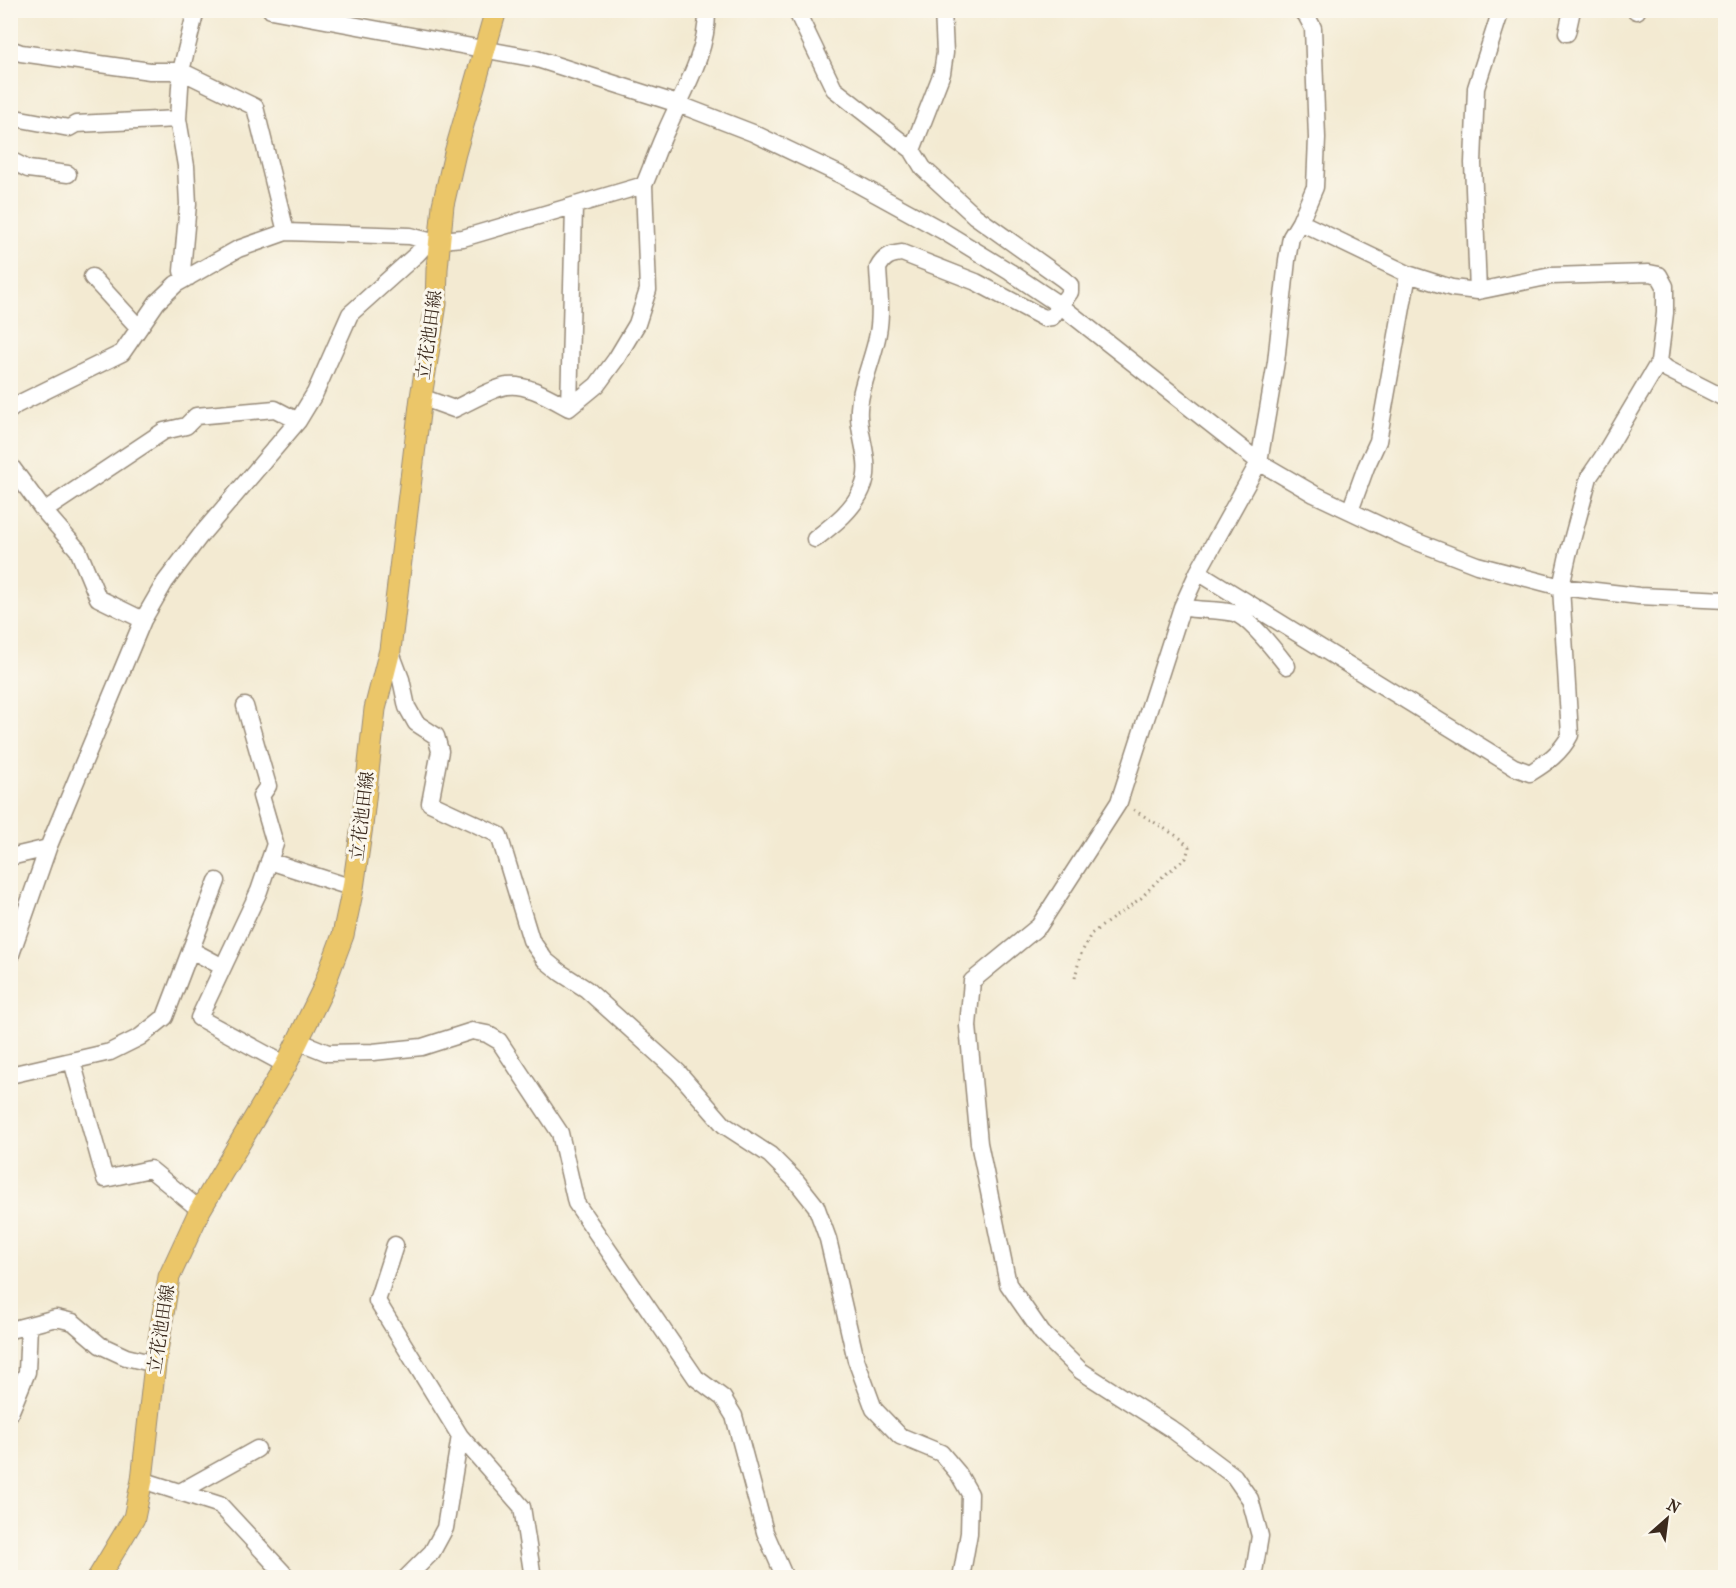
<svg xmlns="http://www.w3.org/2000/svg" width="1736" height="1588" viewBox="0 0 1736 1588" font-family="'IM FELL French Canon','Noto Serif JP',serif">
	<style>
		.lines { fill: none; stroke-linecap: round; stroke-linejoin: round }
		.minor-casing { stroke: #978a78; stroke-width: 19 }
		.major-casing { stroke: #978a78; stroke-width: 23 }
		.path { stroke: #978a78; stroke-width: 3; stroke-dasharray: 1.5 4.5; stroke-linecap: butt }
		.minor { stroke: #fff; stroke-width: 16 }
		.major { stroke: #ebc669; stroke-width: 21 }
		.labels { text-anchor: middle; stroke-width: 6; stroke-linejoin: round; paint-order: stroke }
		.street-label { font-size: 18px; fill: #3b2a1e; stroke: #fbf7ec }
	</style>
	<rect width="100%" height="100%" fill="#fbf7ec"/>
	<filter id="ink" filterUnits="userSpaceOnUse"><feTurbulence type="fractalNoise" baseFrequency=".0167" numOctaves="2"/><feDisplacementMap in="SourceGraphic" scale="12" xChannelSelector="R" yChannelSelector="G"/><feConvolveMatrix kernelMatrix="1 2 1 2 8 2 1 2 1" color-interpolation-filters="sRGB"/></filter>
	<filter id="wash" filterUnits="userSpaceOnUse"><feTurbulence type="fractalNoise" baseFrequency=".008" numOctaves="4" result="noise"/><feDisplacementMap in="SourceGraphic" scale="24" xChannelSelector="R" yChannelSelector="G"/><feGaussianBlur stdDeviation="1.35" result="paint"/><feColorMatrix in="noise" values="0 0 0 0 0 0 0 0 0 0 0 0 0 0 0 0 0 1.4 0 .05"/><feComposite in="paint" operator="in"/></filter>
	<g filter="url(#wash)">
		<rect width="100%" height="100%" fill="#f3ead2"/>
	</g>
	<g filter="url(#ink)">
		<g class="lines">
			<g class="minor-casing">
				<path id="minor" d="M271 10 537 59 678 104 753 133 843 176 943 231 1010 272 1061 306 1259 462 1314 494 1407 538 1477 565 1561 587 1639 596 1726 600
					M796 10 834 89 912 150 923 168 975 216 1063 279 1070 285V292L1052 317 1044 318 976 282 902 253C890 254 884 257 878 268 879 289 882 312 878 333 874 358 857 393 859 417 860 441 873 466 862 489 853 510 833 525 815 539
					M1635 10 1637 11
					M1567 33 1572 10
					M10 49 21 53 150 71H181L255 107 286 232
					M10 117 69 128 76 124 178 119
					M912 150 942 73 945 53 943 10
					M10 160 28 169 68 174
					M92 277 139 328
					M189 277 182 271 188 204 186 166 178 119 181 71 196 10
					M1478 291 1473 163 1476 88 1501 10
					M1659 362 1667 369 1726 399
					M421 397 454 409C467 403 495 387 507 386 527 383 552 399 569 408L597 385 616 359 637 324 648 290 644 185
					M569 408 574 207
					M10 410 16 405 122 353 157 302 176 284 238 249 286 232 410 236 429 241
					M10 465 44 511 78 550 98 598 143 620
					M44 511 164 431 186 426 196 416 275 409 298 421
					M1350 511 1366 467 1378 441 1408 274
					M1198 572 1514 767 1530 773C1546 763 1561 753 1570 735L1561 587 1568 555 1589 477 1602 458 1659 362 1665 313V286L1659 275 1649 273 1551 276 1478 291 1452 288 1408 274 1300 222 1315 187 1317 138 1313 28 1305 13 1300 10
					M1182 607C1199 611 1217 609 1234 613 1249 617 1276 652 1287 666
					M390 650 401 679 407 707 416 723 436 736 440 751 430 803 499 835 531 940 545 960 561 973 586 989 678 1072 724 1125 770 1155 797 1182 816 1206 828 1239 856 1360 874 1409 900 1436 941 1453 958 1473 970 1494 969 1533 961 1578
					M245 706 268 786 261 796 275 844 259 891 199 1018 286 1065
					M10 857 48 848
					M269 861 353 888
					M191 950 223 967
					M10 957 48 848 143 620 165 582 200 536 298 421 315 393 350 314 417 254 429 241 463 238 644 185C652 167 658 147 667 129 683 92 708 52 707 10
					M298 1041 328 1053 373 1052 422 1047 472 1031 487 1034 499 1041 560 1133 576 1203 696 1378 723 1398 734 1416 765 1532 785 1578
					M72 1061 105 1179 150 1169 200 1210
					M10 1075 110 1052 140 1037 165 1017 217 881
					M395 1245 377 1301 460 1436 522 1507 533 1578
					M10 1330 56 1318 73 1322 100 1345 126 1357 155 1364
					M10 1413 27 1372 29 1325
					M142 1480 220 1505 288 1578
					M180 1492 257 1449
					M406 1578 432 1552 445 1528 460 1436
					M1253 1578 1260 1536 1250 1499 1234 1476 1170 1428 1081 1371 1042 1333 1008 1284 979 1143 968 1026 972 981 1039 926 1119 802 1182 607 1198 572 1259 462 1276 362 1287 260 1291 237 1300 222"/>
			</g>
			<g class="major-casing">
				<path id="major" d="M98 1578 134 1518 142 1480 155 1364 169 1277 200 1210 286 1065 322 991 343 935 353 888 362 826 375 709 390 650 421 397 436 304 437 269 443 205 455 153 496 10"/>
			</g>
			<path class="path" d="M1075 978 1080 956 1091 934 1141 898 1157 881 1186 858 1189 847 1180 838 1134 810"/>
			<use href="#minor" class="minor"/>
			<use href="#major" class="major"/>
		</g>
	</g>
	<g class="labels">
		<g class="street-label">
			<text transform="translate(429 335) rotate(-82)" y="6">立花池田線</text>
			<text transform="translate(362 816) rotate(-83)" y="6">立花池田線</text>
			<text transform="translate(161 1329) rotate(-81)" y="6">立花池田線</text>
		</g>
	</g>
	<rect width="1736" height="1588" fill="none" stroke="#fbf7ec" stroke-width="36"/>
	<g transform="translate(1667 1519) rotate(28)" stroke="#fbf7ec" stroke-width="4.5" paint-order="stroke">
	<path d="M0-4.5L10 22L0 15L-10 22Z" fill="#3b2a1e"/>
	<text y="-9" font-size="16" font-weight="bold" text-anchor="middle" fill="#3b2a1e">N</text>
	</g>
</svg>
